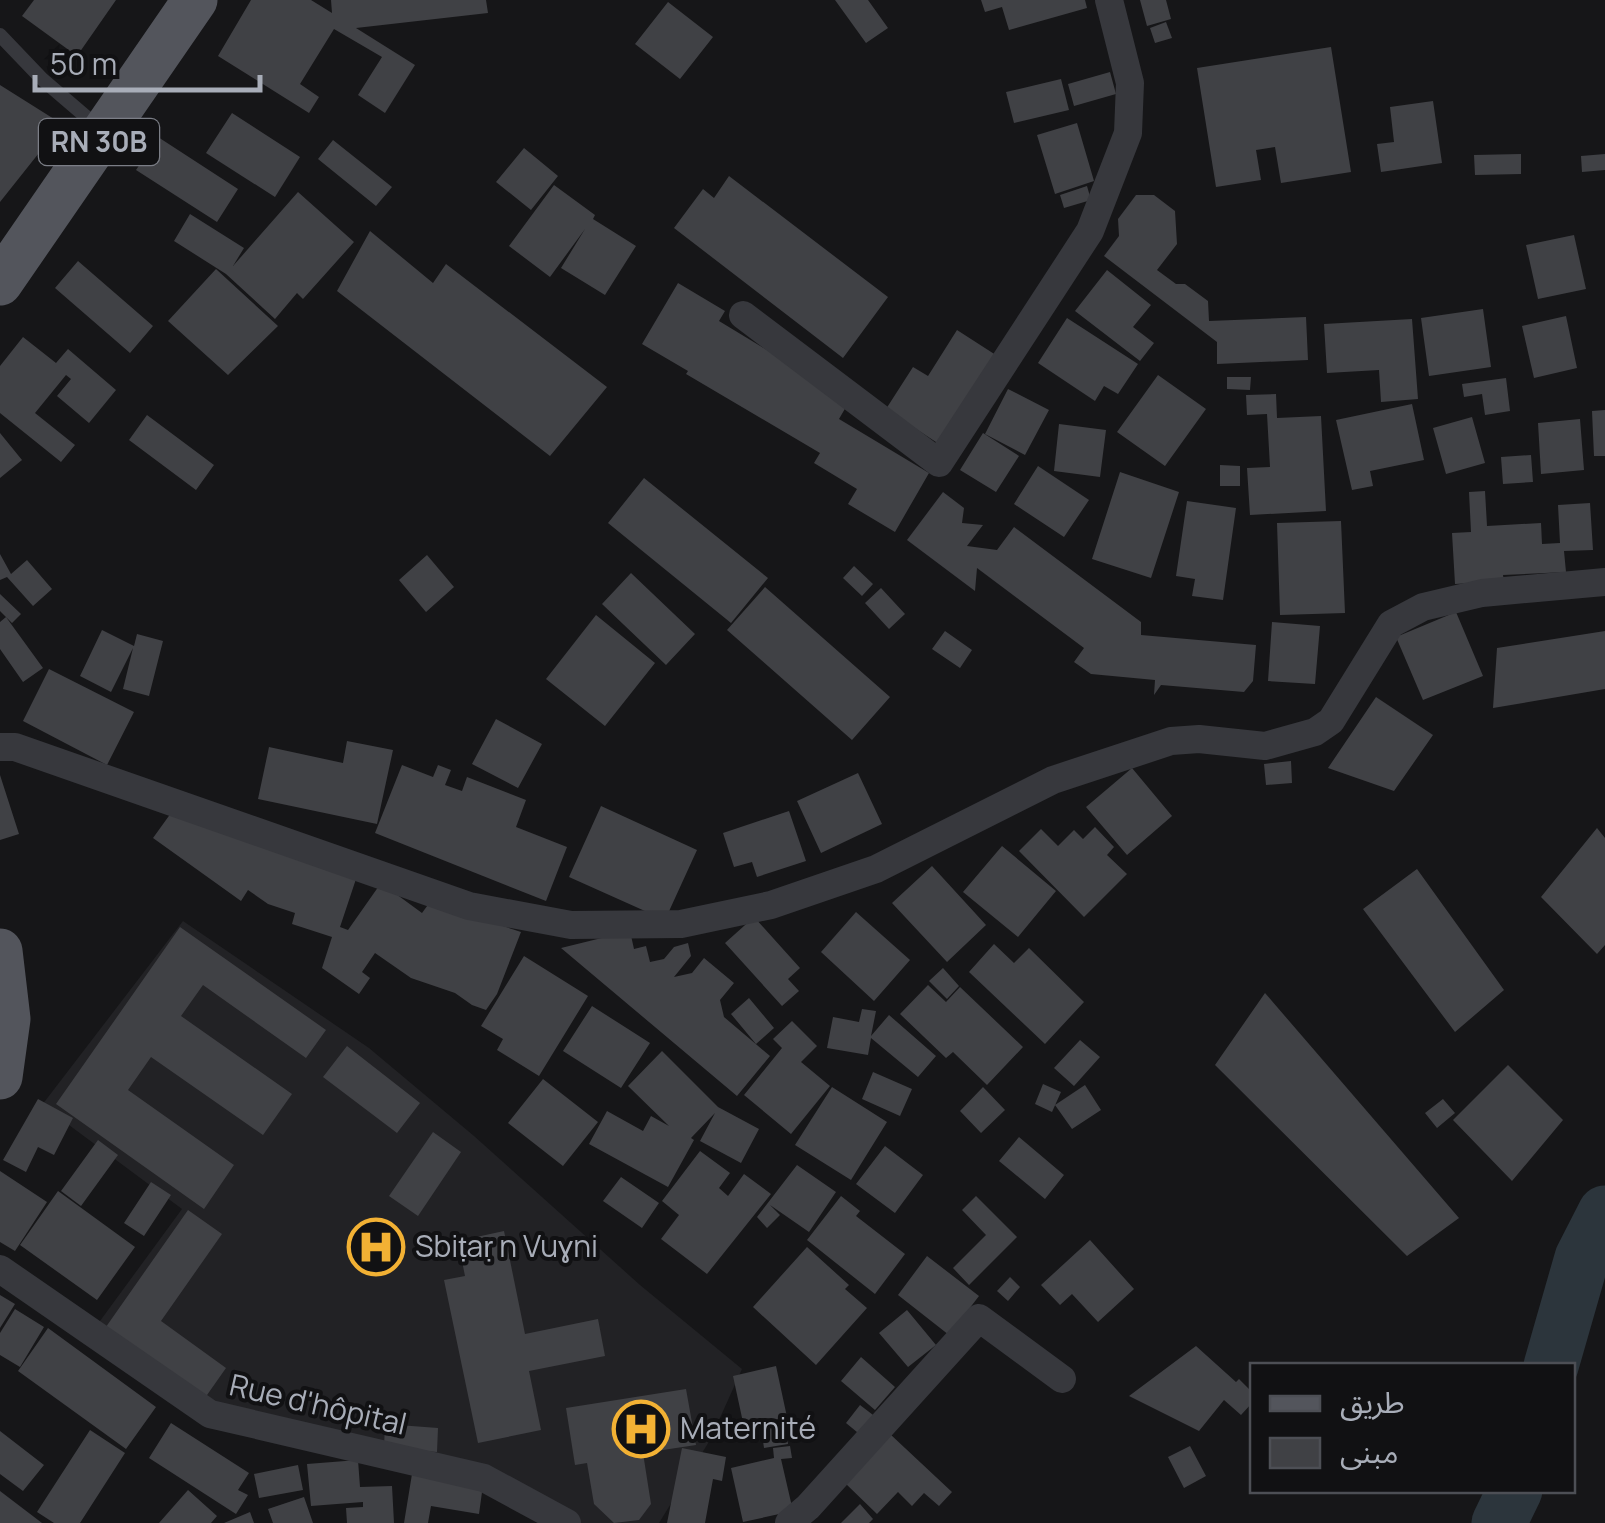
<svg xmlns="http://www.w3.org/2000/svg" width="1605" height="1523" viewBox="0 0 1605 1523" font-family="Manrope,'Noto Sans Arabic',sans-serif">
	<style>
		.built { fill: #222225 }
		.lines { fill: none; stroke-linecap: round; stroke-linejoin: round }
		.river { stroke: #2c353c; stroke-width: 55 }
		.building { fill: #404145 }
		.service { stroke: #37383d; stroke-width: 14 }
		.minor { stroke: #37383d; stroke-width: 28 }
		.primary { stroke: #53555c; stroke-width: 45 }
		.labels { text-anchor: middle; stroke-width: 8; stroke-linejoin: round; paint-order: stroke }
		.shield { fill: #111113; stroke: #7b7e86; stroke-width: 2.5 }
		.shield-label { font-size: 28px; font-weight: bold; fill: #a8adb8 }
		.poi-label { font-size: 30px; fill: #a8adb8; stroke: #111113; text-anchor: start }
		.street-label { font-size: 30px; fill: #a8adb8; stroke: #111113 }
	</style>
	<rect width="100%" height="100%" fill="#161618"/>
	<path class="built" d="M183 921 369 1048 474 1136 640 1285 742 1369 710 1440 659 1523H572L496 1491 207 1415 89 1336 182 1209 42 1105Z"/>
	<g class="lines">
		<path class="river" d="M1551 1366 1582 1258 1605 1213
			M1499 1523 1515 1490"/>
	</g>
	<path class="building" d="M34 0H116L77 56 22 16Z
		M251 0H311L332 13 331 0H486L488 13 356 28 415 65 385 113 358 95 382 57 334 29 300 84 319 97 309 113 218 56Z
		M835 0H868L888 28 866 43Z
		M981 0H1085L1087 8 1009 30 1002 7 985 12Z
		M1140 0H1166L1171 19 1147 26Z
		M668 2 713 37 680 79 635 44Z
		M1166 22 1172 38 1155 43 1150 28Z
		M1331 47 1351 172 1281 183 1275 147 1256 150 1261 180 1216 187 1197 68Z
		M1110 72 1116 94 1074 106 1068 84Z
		M1061 79 1069 110 1014 123 1006 92Z
		M0 85 62 124 0 202Z
		M1433 101 1442 163 1381 172 1377 144 1394 142 1390 107Z
		M232 113 300 157 275 197 206 153Z
		M1077 123 1094 181 1055 194 1037 135Z
		M158 137 238 189 217 222 136 170Z
		M333 140 392 187 376 206 318 159Z
		M524 148 558 176 531 210 496 182Z
		M1521 154V174L1475 175 1474 155Z
		M1605 154V170L1582 172 1581 156Z
		M729 176 888 297 843 358 674 228 703 189 714 198Z
		M554 185 595 215 593 219 636 246 605 295 561 268 585 229 550 277 509 246Z
		M1087 186 1091 200 1064 208 1060 195Z
		M298 192 354 242 303 299 297 293 275 319 226 274 174 241 190 214 244 248 233 266Z
		M1136 195H1154L1175 211 1177 244 1157 270 1176 284H1185L1208 301 1209 321 1306 317 1308 360 1217 364V342L1104 256 1119 236 1118 219Z
		M370 231 433 283 446 264 607 387 550 456 337 291Z
		M1574 235 1586 289 1538 299 1526 245Z
		M78 261 153 326 130 353 55 288Z
		M216 269 278 326 228 375 168 321Z
		M1107 270 1151 305 1133 327 1154 343 1140 361 1075 311Z
		M678 283 725 311 719 321 850 400 839 419 929 473 895 532 848 504 857 489 814 463 820 453 686 374 688 371 642 344Z
		M1483 309 1491 367 1429 376 1421 318Z
		M1566 316 1577 368 1534 378 1522 326Z
		M1067 318 1138 364 1118 394 1104 386 1095 401 1038 363Z
		M1412 319 1418 399 1381 402 1379 370 1327 373 1324 324Z
		M957 330 1002 359 945 448 886 409 913 367 928 376Z
		M23 337 56 363 68 349 116 390 89 423 57 396 71 379 66 375 35 413 75 445 61 462 0 413V366Z
		M1158 375 1206 409 1165 466 1117 432Z
		M1227 377H1251L1250 390 1227 389Z
		M1506 378 1510 411 1485 415 1482 394 1464 397 1462 384Z
		M1008 389 1049 410 1025 455 985 434Z
		M1276 394 1277 418 1321 416 1326 511 1250 515 1247 468 1270 467 1267 414 1247 415 1246 395Z
		M1412 404 1424 460 1370 471 1373 486 1352 490 1336 420Z
		M1605 410V456H1594L1592 411Z
		M147 415 214 465 196 490 129 440Z
		M1472 417 1485 463 1446 474 1433 428Z
		M1580 419 1584 470 1541 474 1538 423Z
		M1059 424 1106 430 1100 477 1054 471Z
		M0 433 22 460 0 478Z
		M983 433 1019 456 996 492 960 470Z
		M1531 455 1533 482 1503 484 1501 457Z
		M1220 465 1240 466V486H1220Z
		M1038 466 1089 500 1064 537 1014 504Z
		M1120 472 1179 492 1151 578 1092 559Z
		M644 478 768 578 731 623 608 523Z
		M1485 491 1487 526 1541 523 1542 544 1560 543 1558 505 1590 503 1593 550 1564 551 1566 572 1503 575 1504 581 1455 584 1452 533 1471 532 1469 492Z
		M943 492 964 508 962 523 983 525 967 546 997 550 1014 527 1141 622V635L1256 645 1253 681 1244 692 1161 685 1154 695 1155 680 1091 674 1074 662 1084 648 977 568 975 591 907 540Z
		M1187 501 1236 508 1223 600 1192 596 1195 579 1176 576Z
		M1341 521 1345 613 1280 615 1277 523Z
		M0 554 11 574 27 560 52 589 33 606 7 577 0 580Z
		M427 555 454 587 426 612 399 580Z
		M854 566 873 584 862 596 843 578Z
		M631 573 695 634 666 665 602 604Z
		M765 587 890 697 852 740 727 630Z
		M881 588 905 614 889 629 865 603Z
		M0 594 21 614 12 623 0 611Z
		M1456 612 1483 676 1423 700 1396 637Z
		M596 615 655 663 605 726 546 679Z
		M6 617 43 668 23 682 0 649V622Z
		M1272 622 1320 626 1315 684 1268 681Z
		M102 630 134 646 137 634 163 641 149 696 123 689 133 648 111 692 80 676Z
		M945 631 972 650 960 668 932 649Z
		M1605 631V689L1493 708 1497 648Z
		M49 669 134 712 107 765 23 721Z
		M1376 697 1433 735 1394 791 1328 768Z
		M496 719 542 744 518 788 472 764Z
		M347 741 393 750 377 824 258 799 269 747 343 763Z
		M1291 761 1292 783 1266 785 1264 764Z
		M402 765 433 777 438 765 451 770 445 785 462 791 467 777 526 800 516 827 567 847 546 901 375 833Z
		M1132 768 1172 816 1127 855 1086 807Z
		M858 773 882 824 821 853 797 801Z
		M0 775 19 834 0 840Z
		M601 806 697 850 665 920 569 877Z
		M789 811 806 861 757 877 752 862 734 867 723 833Z
		M171 813 357 876 340 927 348 930 381 883 422 913 430 902 521 932 497 994 486 1010 472 1005 455 993 411 978 375 953 362 972 370 978 359 994 322 968 332 937 292 924 295 913 268 904 248 890 241 901 153 838Z
		M1095 827 1114 847 1107 855 1127 874 1084 917 1019 851 1041 829 1058 846 1074 830 1083 839Z
		M1597 828 1605 838V945L1597 954 1541 897Z
		M1002 846 1056 891 1018 937 963 892Z
		M932 866 986 925 947 962 892 903Z
		M1417 869 1504 990 1455 1032 1363 909Z
		M856 912 910 960 874 1001 821 952Z
		M754 917 800 968 788 979 799 991 782 1006 725 943Z
		M180 927 326 1030 306 1058 203 985 181 1016 292 1094 263 1135 151 1057 128 1090 234 1165 204 1209 56 1104Z
		M630 931 634 949 646 946 650 962 664 959 674 947 688 943 691 956 674 977 692 973 704 958 734 983 720 1000 724 1017 770 1056 737 1096 561 948Z
		M994 944 1014 963 1029 948 1084 1002 1045 1044 969 972Z
		M524 956 588 996 539 1076 497 1050 503 1039 481 1026Z
		M943 968 959 986 947 999 929 981Z
		M928 985 946 1002 960 987 1023 1047 987 1085 953 1052 946 1058 900 1014Z
		M1265 993 1459 1218 1407 1256 1215 1065Z
		M749 998 774 1028 756 1044 731 1014Z
		M592 1006 650 1043 621 1088 563 1051Z
		M862 1009 876 1011 871 1036 889 1015 936 1056 918 1077 871 1038 868 1055 827 1048 833 1017 859 1022Z
		M792 1021 817 1046 801 1062 830 1086 791 1134 744 1095 782 1048 773 1039Z
		M1080 1040 1100 1057 1074 1086 1054 1068Z
		M347 1046 420 1103 397 1133 323 1077Z
		M662 1051 718 1107 759 1129 741 1163 700 1141 715 1113 691 1138 694 1140 668 1187 589 1144 607 1111 643 1131 651 1116 669 1126 628 1086Z
		M1508 1065 1563 1120 1512 1181 1453 1120Z
		M873 1072 912 1089 900 1116 862 1099Z
		M543 1079 598 1122 563 1166 508 1123Z
		M1043 1084 1061 1092 1052 1112 1035 1104Z
		M1085 1085 1101 1110 1072 1129 1055 1105Z
		M832 1087 887 1122 851 1180 795 1145Z
		M983 1087 1005 1110 981 1133 960 1111Z
		M38 1099 73 1118 54 1155 38 1147 26 1172 3 1160Z
		M1443 1099 1455 1113 1437 1128 1425 1113Z
		M433 1132 461 1152 418 1216 389 1196Z
		M1019 1137 1064 1175 1045 1199 999 1161Z
		M98 1140 118 1155 81 1206 61 1191Z
		M885 1146 923 1175 895 1213 856 1184Z
		M700 1151 730 1173 719 1188 728 1196 744 1174 771 1194 707 1274 661 1239 679 1215 662 1201Z
		M797 1165 836 1192 809 1232 770 1205 780 1215 767 1228 757 1217Z
		M0 1171 47 1202 15 1251 0 1242Z
		M621 1177 659 1203 642 1228 603 1201Z
		M151 1182 171 1195 144 1236 124 1223Z
		M58 1191 135 1247 97 1300 20 1245Z
		M841 1196 860 1211 856 1216 905 1254 875 1294 807 1240Z
		M976 1196 1017 1237 969 1285 953 1268 986 1235 962 1210Z
		M188 1210 222 1234 161 1321 226 1368 200 1405 101 1334Z
		M504 1231 525 1334 598 1319 605 1356 529 1371 541 1430 478 1443 444 1280 465 1276 458 1241Z
		M1090 1240 1134 1289 1098 1322 1072 1294 1060 1305 1041 1285Z
		M807 1247 849 1285 845 1289 867 1308 816 1365 753 1307Z
		M927 1256 979 1296 949 1335 898 1295Z
		M1010 1277 1020 1287 1008 1301 997 1291Z
		M0 1295 15 1304 0 1328Z
		M15 1309 44 1327 20 1367 0 1355V1333Z
		M907 1310 936 1345 908 1367 879 1333Z
		M48 1328 156 1407 126 1449 18 1371Z
		M1196 1346 1236 1382 1239 1379 1252 1392V1403L1241 1415 1224 1400 1199 1431 1129 1396Z
		M861 1357 895 1387 875 1410 841 1381Z
		M776 1366 787 1417 744 1427 733 1376Z
		M686 1389 696 1445 643 1453 651 1504 639 1520 614 1523 594 1504 587 1463 575 1465 566 1408Z
		M860 1405 877 1418 863 1437 846 1423Z
		M171 1423 249 1473 238 1490 248 1495 236 1514 149 1458Z
		M785 1423 788 1444 764 1448 761 1427Z
		M385 1424 438 1428 437 1452 384 1448Z
		M90 1430 125 1453 80 1523H54L37 1512Z
		M0 1431 44 1465 23 1491 0 1474Z
		M890 1434 952 1492 939 1506 924 1493 912 1506 898 1492 877 1514 845 1483Z
		M790 1446 792 1458 781 1459 793 1511 743 1522 731 1468 774 1458 773 1448Z
		M1190 1446 1206 1476 1184 1488 1168 1457Z
		M682 1448 726 1457 722 1481 713 1479 705 1523H667Z
		M358 1460 360 1487 392 1486 394 1523H347L346 1508 363 1507V1502L311 1506 307 1464Z
		M298 1465 303 1490 259 1498 254 1474Z
		M412 1474 483 1485 479 1514 431 1506 428 1523H404Z
		M188 1490 217 1516 211 1523H159Z
		M0 1491 42 1523H0Z
		M304 1497 313 1523H273L268 1509Z
		M860 1504 873 1519 869 1523H841Z
		M250 1512 254 1523H224Z"/>
	<g class="lines">
		<path class="service" d="M0 35 42 79 98 127"/>
		<path class="minor" d="M743 315 939 463 1090 231 1128 133 1130 83 1109 0
			M0 747H15L469 906 571 925 681 924 771 905 876 869 1053 780 1171 741 1199 739 1265 746 1315 732 1331 721 1391 624 1423 607 1482 593 1605 582
			M0 1269 210 1414 484 1478 567 1523
			M789 1523 808 1507 979 1318 1062 1379"/>
		<path class="primary" d="M0 283 195 0
			M0 951 8 1019 0 1077"/>
	</g>
	<defs>
		<g id="hospital-ring" transform="scale(2.875)"><circle r="9.5" fill="#111113" stroke="#f2b134" stroke-width="1.5"/><path d="M-5-5h3v3.5h4V-5h3V5h-3V1.5h-4V5h-3Z" fill="#f2b134"/></g>
	</defs>
	<g fill-rule="evenodd">
		<use href="#hospital-ring" x="376" y="1247"/>
		<use href="#hospital-ring" x="641" y="1429"/>
	</g>
	<g class="labels">
		<rect class="shield" x="39" y="119" width="120" height="46" rx="8"/>
		<g class="shield-label">
			<text x="99" y="152">RN 30B</text>
		</g>
		<g class="poi-label">
			<text x="415" y="1257">Sbiṭaṛ n Vuɣni</text>
			<text x="680" y="1439">Maternité</text>
		</g>
		<g class="street-label">
			<text transform="translate(318 1405) rotate(13)" y="10">Rue d'hôpital</text>
		</g>
	</g>
	<rect x="1250" y="1363" width="325" height="130" fill="#111113" stroke="#4d4f55" stroke-width="2.5"/>
	<rect x="1270" y="1396" width="50" height="15" fill="#53555c" stroke="#4d4f55" stroke-width="2.5"/>
	<text x="1340" y="1413" font-size="30" fill="#a8adb8">طريق</text>
	<rect x="1270" y="1438" width="50" height="30" fill="#404145" stroke="#4d4f55" stroke-width="2.5"/>
	<text x="1340" y="1463" font-size="30" fill="#a8adb8">مبنى</text>
	<path d="M35 75v15h225v-15" fill="none" stroke="#a8adb8" stroke-width="5"/>
	<text x="50" y="75" font-size="30" fill="#a8adb8" stroke="#111113" stroke-width="8" paint-order="stroke">50 m</text>
</svg>
